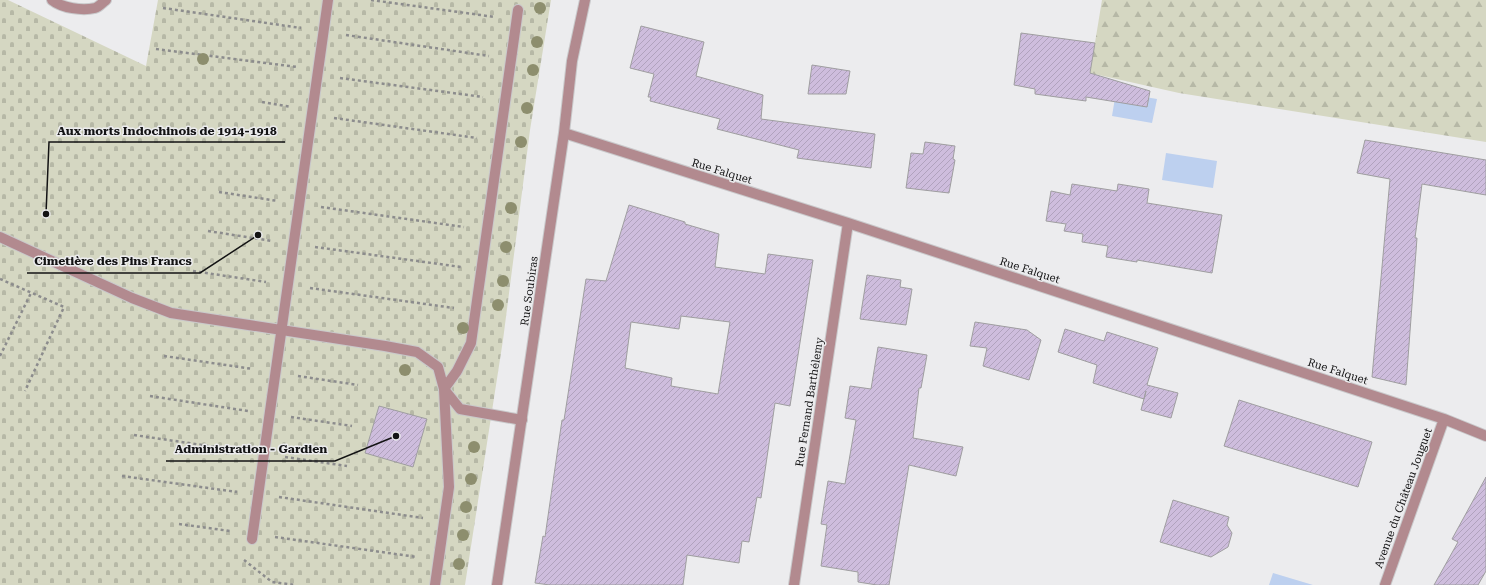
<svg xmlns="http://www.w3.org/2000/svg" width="1486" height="585" viewBox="0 0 1486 585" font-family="'Roboto Serif',serif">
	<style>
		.forest { fill: url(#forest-firs) }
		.cemetery { fill: url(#cemetery-stones) }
		.water { fill: #bdd0ef }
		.building { fill: url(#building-hatch); stroke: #9f9ea0; fill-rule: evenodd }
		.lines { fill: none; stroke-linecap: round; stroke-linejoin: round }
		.service-casing { stroke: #c9c9cb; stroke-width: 12 }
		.minor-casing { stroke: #c9c9cb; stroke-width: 12 }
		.path { stroke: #8c8c8d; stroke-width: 2.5; stroke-dasharray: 3 3; stroke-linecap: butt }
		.service { stroke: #b28a8f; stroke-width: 10 }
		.minor { stroke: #b28a8f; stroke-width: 10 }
		.tree { fill: #8d8e6e }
		.labels { text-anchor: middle; stroke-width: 3; stroke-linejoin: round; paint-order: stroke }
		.street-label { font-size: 11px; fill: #131314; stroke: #ececee }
		.leader { fill: none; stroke: #131314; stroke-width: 1.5 }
		.callout-dot { fill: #131314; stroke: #ececee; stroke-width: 1.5 }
		.callout-label { font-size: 12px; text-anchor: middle; font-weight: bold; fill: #131314; stroke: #ececee; stroke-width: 3; stroke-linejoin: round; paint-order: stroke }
	</style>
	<defs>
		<pattern id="forest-firs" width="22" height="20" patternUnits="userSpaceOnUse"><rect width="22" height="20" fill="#d5d7c2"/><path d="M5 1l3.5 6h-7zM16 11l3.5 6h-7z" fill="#b6b8a6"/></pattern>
		<pattern id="cemetery-stones" width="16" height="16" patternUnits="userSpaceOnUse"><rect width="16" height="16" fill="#d5d7c2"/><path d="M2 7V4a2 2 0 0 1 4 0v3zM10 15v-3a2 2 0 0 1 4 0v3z" fill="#b6b8a6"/></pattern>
		<pattern id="building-hatch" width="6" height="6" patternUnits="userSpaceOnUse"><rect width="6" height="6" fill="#cebddd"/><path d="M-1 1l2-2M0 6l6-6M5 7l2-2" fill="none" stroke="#b0a2bd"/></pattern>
	</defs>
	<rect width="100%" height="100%" fill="#ececee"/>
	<path class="forest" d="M1102 0H1486V142L1179 93 1090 73Z"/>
	<path class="cemetery" d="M0 0H8L146 66 158 0H551L530 130 503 340 465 585H0Z"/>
	<path class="water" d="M1116 92 1157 99 1152 123 1112 116Z
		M1166 153 1217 161 1213 188 1162 180Z
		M1273 573 1313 585H1269Z"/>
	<path class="building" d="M641 26 704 42 696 76 763 95 761 119 875 134 871 168 797 158 799 150 717 129 720 119 650 101 651 97H648L654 74 630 68Z
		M1021 33 1095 43 1090 73 1150 91 1147 107 1086 97V101L1035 94V89L1014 85Z
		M812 65 850 71 846 94H808Z
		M1365 140 1486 160V195L1422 184 1415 238H1417L1406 385 1372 377 1390 179 1357 173Z
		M925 142 955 146 953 159 955 160 949 193 906 188 911 153 923 154Z
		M1072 184 1117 191 1118 184 1149 189 1147 203 1222 215 1212 273 1137 260V262L1106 257 1108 246 1082 242 1083 234 1064 231 1066 224 1046 221 1051 191 1070 195Z
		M629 205 685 222V224L719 234 715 267 765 274 768 254 813 260 790 406 775 403 761 498 757 497 749 542 742 541 739 563 687 555 683 585H550L535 583 543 536 545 537 547 523 562 420H564L586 279 606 281ZM681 316 730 322 718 394 671 386 672 378 625 368 631 322 679 329Z
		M867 275 901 280 900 287 912 289 906 325 860 319Z
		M975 322 1027 330 1041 340 1029 380 983 366 987 348 970 346Z
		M1065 329 1104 341 1107 332 1158 348 1147 385 1178 393 1171 418 1141 410 1146 391 1144 399 1093 383 1097 365 1058 352Z
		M878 347 927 355 921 388H919L913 438 963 447 956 476 909 465 889 585H877L858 582V572L821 566 827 525 821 524 828 481 845 484 856 420 845 418 850 386 871 389Z
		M1239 400 1372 442 1358 487 1224 446Z
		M379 406 427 419 413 467 365 453Z
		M1486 477V571L1478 585H1434L1458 542 1452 539Z
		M1173 500 1229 517 1227 525 1232 533 1228 547 1211 557 1160 542Z"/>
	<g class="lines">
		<g class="service-casing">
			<path id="service" d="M52 0C62 8 82 11 95 8 99 7 103 2 106 0
				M0 237 132 298 171 313 385 346 417 352 438 367 444 389 460 409 522 420
				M252 539 328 0
				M435 585 449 487 444 389 457 371 471 343 518 10"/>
		</g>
		<g class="minor-casing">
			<path id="minor" d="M564 133 848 223 1444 419 1486 436
				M497 585 564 133 572 61 585 0
				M794 585 848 223
				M1385 585 1444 419"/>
		</g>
		<path class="path" d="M371 0 495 17
			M163 8 301 28
			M346 35 489 56
			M156 49 297 67
			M340 78 483 97
			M262 102 291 107
			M334 118 477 138
			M219 192 278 201
			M321 207 464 227
			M208 231 272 241
			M315 247 461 267
			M193 271 266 282
			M0 279 64 307 25 391
			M310 288 454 308
			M0 356 31 293
			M164 356 253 369
			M298 376 358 385
			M150 396 248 411
			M291 417 352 426
			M134 435 243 451
			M285 457 347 466
			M122 476 237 492
			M279 497 423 518
			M179 524 230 531
			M275 537 417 557
			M244 560 272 582 296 585"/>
		<use href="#service" class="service"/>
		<use href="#minor" class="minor"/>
	</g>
	<g class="tree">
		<circle cx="540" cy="8" r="6"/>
		<circle cx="537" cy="42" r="6"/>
		<circle cx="203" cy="59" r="6"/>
		<circle cx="533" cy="70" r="6"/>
		<circle cx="527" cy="108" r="6"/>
		<circle cx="521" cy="142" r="6"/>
		<circle cx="511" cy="208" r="6"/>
		<circle cx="506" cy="247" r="6"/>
		<circle cx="503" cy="281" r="6"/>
		<circle cx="498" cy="305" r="6"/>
		<circle cx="463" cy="328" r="6"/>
		<circle cx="405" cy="370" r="6"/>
		<circle cx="474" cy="447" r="6"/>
		<circle cx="471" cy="479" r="6"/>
		<circle cx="466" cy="507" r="6"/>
		<circle cx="463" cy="535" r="6"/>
		<circle cx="459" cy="564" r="6"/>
	</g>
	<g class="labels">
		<g class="street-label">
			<text transform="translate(722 171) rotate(17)" y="4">Rue Falquet</text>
			<text transform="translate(1030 270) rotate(18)" y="4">Rue Falquet</text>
			<text transform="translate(529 291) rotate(-82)" y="4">Rue Soubiras</text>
			<text transform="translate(1338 371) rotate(18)" y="4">Rue Falquet</text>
			<text transform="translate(809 402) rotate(-81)" y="4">Rue Fernand Barthélemy</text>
			<text transform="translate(1403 498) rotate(-70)" y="4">Avenue du Château Jouguet</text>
		</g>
	</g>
	<path class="leader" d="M46 214L49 142H285M258 235L200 273H27M396 436L335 461H166"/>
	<g class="callout-dot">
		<circle cx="46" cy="214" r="4"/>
		<circle cx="258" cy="235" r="4"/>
		<circle cx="396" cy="436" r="4"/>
	</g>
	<g class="callout-label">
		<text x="167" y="135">Aux morts Indochinois de 1914-1918</text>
		<text x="113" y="265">Cimetière des Pins Francs</text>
		<text x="251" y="453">Administration - Gardien</text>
	</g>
</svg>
